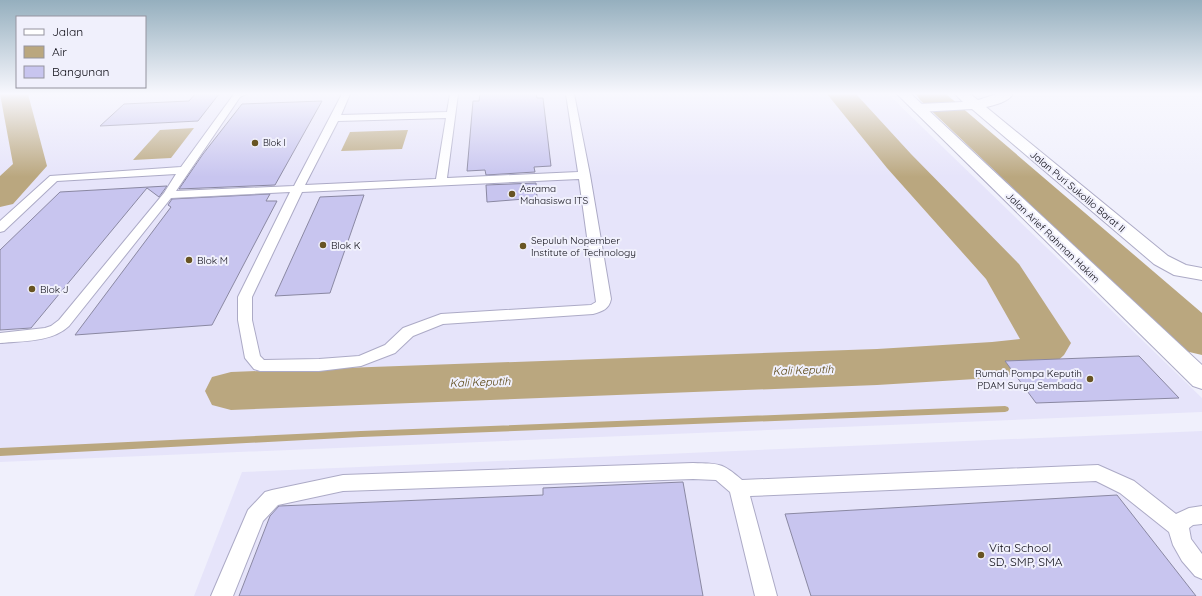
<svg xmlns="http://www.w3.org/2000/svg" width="1202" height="596" viewBox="0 0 1202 596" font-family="Quicksand,sans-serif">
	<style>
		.built { fill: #e6e4fa }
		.water { fill: #baa77f }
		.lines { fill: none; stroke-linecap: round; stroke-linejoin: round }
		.stream { fill: #baa77f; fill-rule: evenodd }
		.river { fill: #baa77f; fill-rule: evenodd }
		.building { fill: #c8c5ef; stroke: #8a88a2 }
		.service-casing { stroke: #acaac6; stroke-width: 2 }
		.minor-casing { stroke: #acaac6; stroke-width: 2 }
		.secondary-casing { stroke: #acaac6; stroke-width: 2 }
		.service { fill: #fff; fill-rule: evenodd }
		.minor { fill: #fff; fill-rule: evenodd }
		.secondary { fill: #fff; fill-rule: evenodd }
		.poi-dot { fill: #685422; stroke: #f0f0fc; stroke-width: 1.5 }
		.labels { text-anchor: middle; stroke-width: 4; stroke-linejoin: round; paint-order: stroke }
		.far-poi-label { font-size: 9px; fill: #0c0b14; stroke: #f0f0fc; text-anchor: start }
		.poi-label { font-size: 10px; fill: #0c0b14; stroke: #f0f0fc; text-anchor: start }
		.street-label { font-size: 10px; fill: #0c0b14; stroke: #f0f0fc }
		.water-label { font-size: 11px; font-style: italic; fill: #55410d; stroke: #f0f0fc }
		.near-poi-label { font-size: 12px; fill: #0c0b14; stroke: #f0f0fc; text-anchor: start }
	</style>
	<rect width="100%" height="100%" fill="#f0f0fc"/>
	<path class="built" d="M0 94H888L1202 398V412L0 462Z
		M1202 431V596H194L242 472Z"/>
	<path class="water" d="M194 128 171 158 133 160 160 130Z
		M408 130 402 149 341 151 350 132Z"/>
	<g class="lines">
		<path class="stream" d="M1005 406 1008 407 1009 409 1008 411 1005 412 361 437 0 456V448L361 431Z"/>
		<path class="river" d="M0 94H28L47 166 13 204 0 207V176L13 164Z
			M827 94H856L911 154 1019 264 1071 343 1064 355 1052 366 1034 371 992 378 877 385 231 410 212 405 205 391 212 377 231 372 877 349 992 342 1020 339 986 279 887 168Z
			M916 94H946L1202 313V355L1185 351 920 100Z"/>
	</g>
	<path class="building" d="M195 94H219L198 121 100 126 124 104 189 101Z
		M480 94H536L537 98H543L551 166 534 167 535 172 486 175 485 170 467 171 473 101H479Z
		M322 101 275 185 179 189 203 154 242 104Z
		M536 183 537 198 487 202 486 185Z
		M167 186 159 197 147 188 31 328 0 330V250L60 192Z
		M270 194 266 201H277L212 325 75 335 171 207 168 205 172 199Z
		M364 195 330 293 275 296 320 197Z
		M1139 356 1179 398 1036 403 1005 361Z
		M683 482 703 596H239L270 516 279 506 543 495V488Z
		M1117 495 1196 596H811L785 514Z"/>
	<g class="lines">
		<g class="service-casing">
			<path id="service" d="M234 94H246L240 97 176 191 294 186 342 94H350L341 115 447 112 450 94H458L447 178 578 172 566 94H574L590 175 611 299C609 309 603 311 593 314L443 324 413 336 395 353 361 366 319 371H260L254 369 245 358 238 320V297L290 192 171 198 69 326C52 342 23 341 0 343V333L45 328 51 326 59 320 164 193 176 174 57 181 4 231 0 232V221L50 176 181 167ZM446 118 436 179 305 185 338 121ZM579 179 596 302 591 305 441 314 403 328 385 345 359 356 319 359 264 360 260 356 252 320V297L302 192Z
				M693 463C720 464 721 462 742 480L1098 465 1134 481 1176 514 1189 508 1202 506V524L1193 525 1189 528 1191 539 1202 554V579L1195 576 1182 561 1173 545 1169 532 1120 493 1096 481 750 496 777 596H755L730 492 716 480 693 479 343 491 278 505 263 521 233 596H211L248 510 265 492 272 490 343 475Z"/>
		</g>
		<g class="minor-casing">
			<path id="minor" d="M955 94H970L978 100 997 94H1013C1008 102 995 105 986 107L1168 256 1186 265 1202 268V280L1174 275 1154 264 972 109 919 112 914 111 912 108 914 105 919 104 963 102Z"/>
		</g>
		<g class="secondary-casing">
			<path id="secondary" d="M897 94H911L1202 365V389L1193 386Z"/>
		</g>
		<use href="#service" class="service"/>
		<use href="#minor" class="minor"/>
		<use href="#secondary" class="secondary"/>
	</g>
	<linearGradient id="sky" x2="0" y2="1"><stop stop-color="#95afbe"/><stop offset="0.53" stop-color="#f8f8fe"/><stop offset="1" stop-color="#f8f8fe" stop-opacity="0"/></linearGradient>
	<rect width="1202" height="177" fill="url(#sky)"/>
	<g class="poi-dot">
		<circle cx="255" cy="143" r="4"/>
		<circle cx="512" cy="194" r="4"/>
		<circle cx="323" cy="245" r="4"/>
		<circle cx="523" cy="246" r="4"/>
		<circle cx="189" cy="260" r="4"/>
		<circle cx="32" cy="289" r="4"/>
		<circle cx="1090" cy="379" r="4"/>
		<circle cx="981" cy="555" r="4"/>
	</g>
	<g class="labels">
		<g class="far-poi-label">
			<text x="263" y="146">Blok I</text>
		</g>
		<g class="poi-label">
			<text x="520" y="192">Asrama<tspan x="520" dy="12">Mahasiswa ITS</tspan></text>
			<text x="531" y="244">Sepuluh Nopember<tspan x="531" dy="12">Institute of Technology</tspan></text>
			<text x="331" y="249">Blok K</text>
			<text x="197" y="264">Blok M</text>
			<text x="40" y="293">Blok J</text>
			<text x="1082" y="377" text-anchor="end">Rumah Pompa Keputih<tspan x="1082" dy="12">PDAM Surya Sembada</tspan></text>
		</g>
		<g class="street-label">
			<text transform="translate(1078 191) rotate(40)" y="4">Jalan Puri Sukolilo Barat II</text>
			<text transform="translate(1053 237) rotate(44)" y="4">Jalan Arief Rahman Hakim</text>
		</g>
		<g class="water-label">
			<text transform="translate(803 370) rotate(-2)" y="4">Kali Keputih</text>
			<text transform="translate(480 382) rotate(-2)" y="4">Kali Keputih</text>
		</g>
		<g class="near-poi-label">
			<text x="989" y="552">Vita School<tspan x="989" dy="14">SD, SMP, SMA</tspan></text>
		</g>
	</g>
	<rect x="16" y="16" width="130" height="72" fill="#f0f0fc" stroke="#95949f"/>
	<rect x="24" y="29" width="20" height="6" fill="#ffffff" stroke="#95949f"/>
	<text x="52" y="36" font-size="12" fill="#0c0b14">Jalan</text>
	<rect x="24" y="46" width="20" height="12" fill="#baa77f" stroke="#95949f"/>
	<text x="52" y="56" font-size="12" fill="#0c0b14">Air</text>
	<rect x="24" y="66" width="20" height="12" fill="#c8c5ef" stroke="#95949f"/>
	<text x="52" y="76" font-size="12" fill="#0c0b14">Bangunan</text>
</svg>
